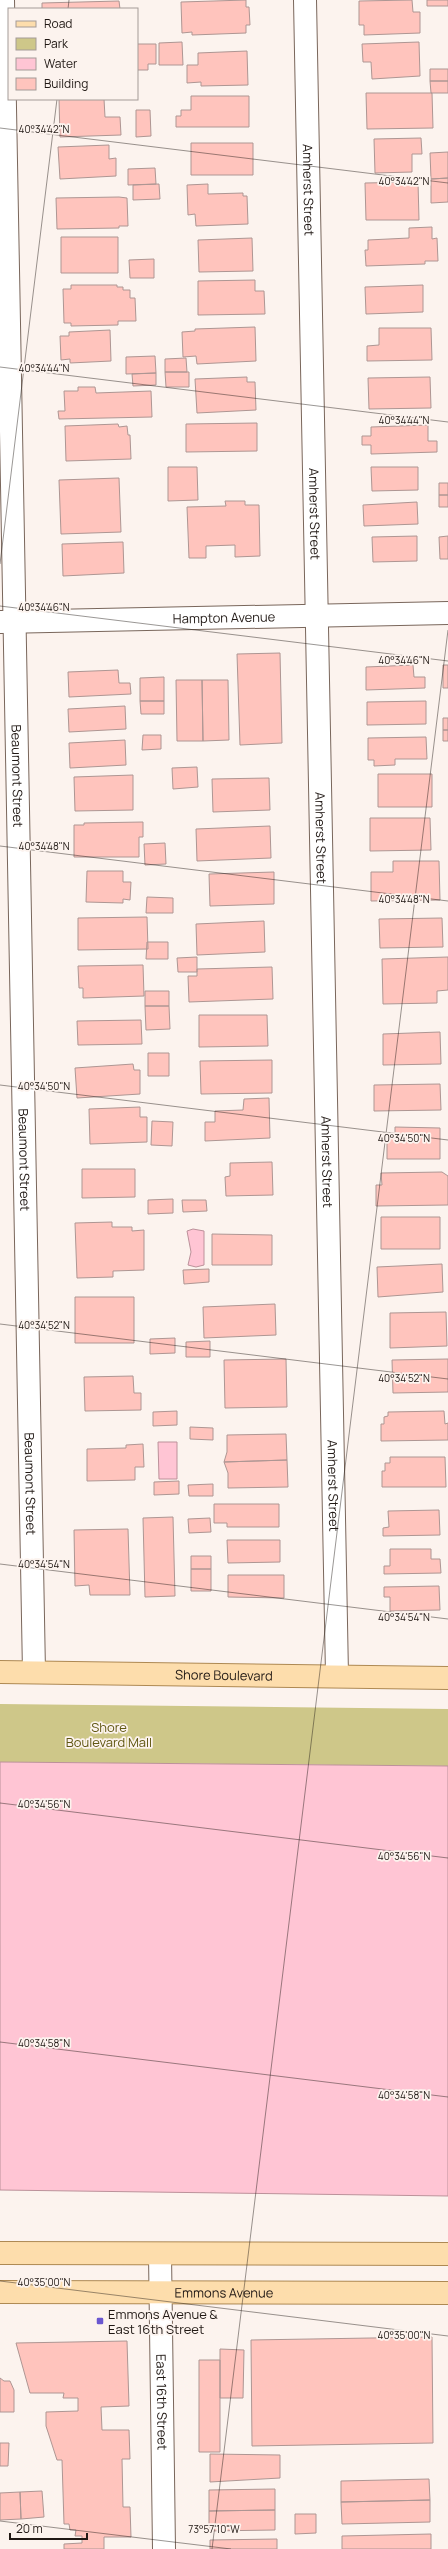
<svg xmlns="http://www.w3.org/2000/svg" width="448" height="2549" viewBox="0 0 448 2549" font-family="Manrope,sans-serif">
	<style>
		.green { fill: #cec789 }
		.water { fill: #ffc5d4; stroke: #bc919a }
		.building { fill: #ffc4bd; stroke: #ae9693 }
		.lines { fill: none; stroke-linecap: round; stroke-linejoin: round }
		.minor-casing { stroke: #79665b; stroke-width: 24 }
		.major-casing { stroke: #ae8953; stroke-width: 24 }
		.minor { stroke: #fff; stroke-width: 22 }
		.major { stroke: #fdddac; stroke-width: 22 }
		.ticks { fill: none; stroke: #201814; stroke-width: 1; stroke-opacity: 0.45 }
		.poi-dot { fill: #6a57d0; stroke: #fcf3ee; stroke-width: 1.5 }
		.labels { text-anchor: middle; stroke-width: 3.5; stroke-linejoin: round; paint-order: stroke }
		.street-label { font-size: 13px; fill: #201814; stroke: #fcf3ee }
		.park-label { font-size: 13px; fill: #605712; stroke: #fcf3ee }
		.poi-label { font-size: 13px; fill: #201814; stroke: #fcf3ee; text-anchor: start }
		.ticks-label { font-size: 10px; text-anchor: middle; fill: #201814; stroke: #fcf3ee; stroke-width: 3.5; stroke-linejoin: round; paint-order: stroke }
	</style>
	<rect width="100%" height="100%" fill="#fcf3ee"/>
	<path class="green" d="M0 1704 448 1709V1766L0 1762Z"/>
	<path class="water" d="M193 1229 204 1231V1265L196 1267 188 1265 191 1252 187 1231Z
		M158 1442H177V1479H159Z
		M0 1762 448 1766V2196L0 2190Z"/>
	<path class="building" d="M246 0V7H249L250 25H246V33L192 35V32L182 33 181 2Z
		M412 0 413 12H420V33L364 35V25H359V1Z
		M427 0H448V6H427Z
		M119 1 120 9H42V3Z
		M182 42 183 65H159V43Z
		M419 42 420 76 372 79 371 62H363L362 44Z
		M137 44H156V64H148V70H137Z
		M247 51 248 85 201 86V82L187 83V65H198V53Z
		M430 69H448V81H430Z
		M430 81H448V93H431Z
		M366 93H432L433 128 367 129Z
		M191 96H249V127H176V116H181V110H191Z
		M59 99H104L105 117H120L121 135 60 137Z
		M136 110H150L151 136 136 137Z
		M421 138 422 154H412V172L375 173 374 139Z
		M191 143H253V175H191Z
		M109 145V159L116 158V176L60 179 58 147Z
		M448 152V178L431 179 430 153Z
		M155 168 156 184 128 185V169Z
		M448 178V202L431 203V179Z
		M418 182 419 220H366L365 183Z
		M159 184 160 199 133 200V185Z
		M208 184V194L243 193V196H247L248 224 196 226 195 214 188 215 187 185Z
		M119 197 127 198 128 226H119V228L57 229 56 198Z
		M432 227V239L437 238 438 261H425V264L366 266 365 250H368V240L409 238V228Z
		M61 237H118V273H61Z
		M252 238 253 271 199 272 198 240Z
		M154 259V278H130L129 260Z
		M255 280V291H264L265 314 198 315V281Z
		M71 285H117V287H123V290H130V298H135L136 321H118V325L71 326V323H64L63 289H71Z
		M423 285V312L366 314 365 287Z
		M255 327 256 361 197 364 196 356 183 357 182 332 195 331V329Z
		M379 328H431L432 360 367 361V346L379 345Z
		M110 330 111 361 70 363V359L61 360 60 336H69V332Z
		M155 356 156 373 126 374V357Z
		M186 358 187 372H165V359Z
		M165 372H189V387H166Z
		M156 373V385L133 386 132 374Z
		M247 377V382H255L256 410 197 413 195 379Z
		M430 377 431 408 369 409 368 378Z
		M78 387H95L96 393 151 391 152 417 59 419 58 411H65L64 391H78Z
		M257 423V451L186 452V424Z
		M118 424 119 427 127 426 128 435H130L131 459 66 461 65 426Z
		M428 425V441H437V452L371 454V445H362V436H371V427Z
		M168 467H197L198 500 168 501Z
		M371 467H418V490L372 491Z
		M119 478 121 532 61 534 59 480Z
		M439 483H448V495H439Z
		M439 495H448V507H439Z
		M225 501H245V505H259L260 556 235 557V545L206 546V558H189L187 507 226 506Z
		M417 502 418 524 364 526 363 505Z
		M417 536V561L373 562 372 537Z
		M448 536V559H440L439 537Z
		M123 542 124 573 63 576 62 544Z
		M280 653 282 743 240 745 237 654Z
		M413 665 414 677H425V688L366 690V667Z
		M443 665H448V688H443Z
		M118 670 119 683H130L131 694 69 697 68 672Z
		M164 677V701H140V678Z
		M176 680H202L203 741H177Z
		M202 680H228L229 740 203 741Z
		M140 701H164V714H141Z
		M426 701V724L367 725V702Z
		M125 706 126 729 69 732 68 709Z
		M443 718H448V730H443Z
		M443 730H448V741H443Z
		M143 735H161V749L142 750Z
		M426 737 427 759H395V765L374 766V760H368V738Z
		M125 740 126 765 70 768 69 743Z
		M197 767 198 787 173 789 172 768Z
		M378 774H432V807H378Z
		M133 775V810L75 811 74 777Z
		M269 778 270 810 213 812 212 779Z
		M370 818H430L431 850 370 851Z
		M143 822V837H139V857H74V825H84V823Z
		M270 826 271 858 197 861 196 829Z
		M165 843 166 864 145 865 144 844Z
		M393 861H439L440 900 371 901V872H393Z
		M87 871H123V882H131L130 900 123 899V903L86 902Z
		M274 872V904L210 906 209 874Z
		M147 897 173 898V913H146Z
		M147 917 148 949 78 950V918Z
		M442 918 443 947 380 948 379 919Z
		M264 921 265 952 197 955 196 924Z
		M147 942H168V959H146Z
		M197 957V972H178L177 958Z
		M448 957V990L437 991V1003L383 1004 382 959Z
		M143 965 144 996 83 998V988H79L78 966Z
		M272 967 273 999 189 1002 188 976H197V969Z
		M145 991H169V1006H145Z
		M145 1006H169L170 1029 146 1030Z
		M199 1015H267L268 1046 199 1047Z
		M141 1020 142 1044 78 1045 77 1021Z
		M440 1032 441 1064 383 1065V1034Z
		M148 1053H169V1076H148Z
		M272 1060V1093L201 1094 200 1061Z
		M133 1064 134 1070H140V1094L77 1098 75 1068Z
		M440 1084 441 1110 374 1111V1085Z
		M269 1098 270 1138 205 1141V1122H215V1111L243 1110 244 1099Z
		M140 1107V1117H147V1142L90 1144 89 1109Z
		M152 1121 173 1122 172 1146 151 1145Z
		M395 1127 440 1128V1159H387V1138H395Z
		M272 1162 273 1195 226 1196 225 1177 230 1176V1163Z
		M82 1169H135V1197L82 1198Z
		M442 1172 448 1176V1205L376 1206V1185H382L381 1173Z
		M173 1199V1213L148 1214V1200Z
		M182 1200H206L207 1211 183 1212Z
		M381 1217H440V1249H381Z
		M112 1222V1227H132V1231L144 1230V1270L113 1271V1277L77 1278 75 1223Z
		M212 1234 272 1235V1265H212Z
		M442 1264 443 1292 378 1297 377 1267Z
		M209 1269V1282L184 1284 183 1270Z
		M75 1297H134V1343H75Z
		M275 1304 276 1335 204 1338 203 1307Z
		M446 1312 447 1346 390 1348V1313Z
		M175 1338V1353L150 1354V1339Z
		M210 1341V1357H186V1342Z
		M286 1359 287 1407 225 1408 224 1360Z
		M448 1359V1392L393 1393 392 1360Z
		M133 1376 134 1393H141V1410L85 1411 84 1377Z
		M177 1411V1425L153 1426V1412Z
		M444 1411 445 1424 448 1423V1440L381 1441V1424H384V1417L388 1416V1412Z
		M190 1427 213 1428V1440L190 1439Z
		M286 1434 287 1460 224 1462 227 1452V1435Z
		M143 1444 144 1467H135V1480L87 1481V1449L126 1448V1445Z
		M390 1457H445L446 1487H382V1471H385V1463H390Z
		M287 1460 288 1487 228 1488V1473L224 1462Z
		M179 1481V1494L154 1495V1482Z
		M213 1484V1496H189L188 1485Z
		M214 1504H279V1527H227V1523H214Z
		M439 1510 440 1535 383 1536V1528L389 1527 388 1511Z
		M173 1517 175 1596 145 1597 143 1518Z
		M210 1518 211 1532 189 1533 188 1519Z
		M128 1529 130 1595H90L89 1585 75 1586 74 1530Z
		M227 1540H280V1562L228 1563Z
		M390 1549H431V1559H440L441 1573 384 1574V1566H390Z
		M191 1556H211V1569H191Z
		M191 1569H211V1591H191Z
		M228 1575H284V1598L228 1597Z
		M439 1586 440 1610 390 1611V1597H384V1587Z
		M432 2337 433 2443 252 2446 251 2340Z
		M127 2341 129 2406 101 2407 102 2430H129L130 2459H122L123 2507H130L131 2537H104V2549H64V2544L82 2543V2536H75L76 2530H70L69 2524H64L62 2460H57L46 2426V2412L78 2411V2398H63L64 2393H30L16 2343Z
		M220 2349 244 2350 243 2398H220Z
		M199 2360H220V2452H199Z
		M0 2378 4 2381H10L14 2390V2412H0Z
		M0 2443H9L8 2466H0Z
		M210 2454 280 2455V2478L210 2482Z
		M429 2479 430 2500 341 2502V2481Z
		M275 2489V2510L209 2511V2490Z
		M42 2491 44 2517 21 2519 20 2492Z
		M20 2492 21 2519 0 2520V2493Z
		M430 2500V2522L342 2524 341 2502Z
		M275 2510V2530L209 2531V2511Z
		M295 2514H316V2533L295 2534Z
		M431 2534V2549H342V2536Z
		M277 2539V2549H210V2540Z"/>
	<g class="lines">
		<g class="minor-casing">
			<g id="minor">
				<path id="s1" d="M3 0 34 1672"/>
				<path id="s2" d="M305 0 337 1675"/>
				<path id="s3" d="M1 622 448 613"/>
				<path id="s4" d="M160 2254 164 2549"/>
			</g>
		</g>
		<g class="major-casing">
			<g id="major">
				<path id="s5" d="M0 1672 448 1678"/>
				<path d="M0 2253 448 2254"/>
				<path id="s6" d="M0 2292 448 2293"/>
			</g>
		</g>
		<use href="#minor" class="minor"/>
		<use href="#major" class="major"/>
	</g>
	<path class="ticks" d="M68 9 69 0M0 128 448 183M0 367 448 422M0 564 57 99M0 606 448 661M0 846 448 901M0 1085 448 1140M0 1324 448 1379M0 1564 448 1619M0 1803 448 1858M0 2042 448 2097M0 2281 448 2336M0 2521 231 2549M212 2549 448 630"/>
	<rect class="poi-dot" x="96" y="2317" width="8" height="8" rx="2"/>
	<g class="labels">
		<g class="street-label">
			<text dy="5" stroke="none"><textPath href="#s2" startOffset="190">Amherst Street</textPath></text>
			<text dy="5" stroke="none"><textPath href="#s2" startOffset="514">Amherst Street</textPath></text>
			<text dy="5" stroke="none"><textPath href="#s3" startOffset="223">Hampton Avenue</textPath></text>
			<text dy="5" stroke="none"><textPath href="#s1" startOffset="776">Beaumont Street</textPath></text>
			<text dy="5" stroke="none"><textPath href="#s2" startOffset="838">Amherst Street</textPath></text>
			<text dy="5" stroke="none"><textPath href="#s1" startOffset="1160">Beaumont Street</textPath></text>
			<text dy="5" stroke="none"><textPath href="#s2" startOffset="1162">Amherst Street</textPath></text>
			<text dy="5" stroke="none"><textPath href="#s1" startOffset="1484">Beaumont Street</textPath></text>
			<text dy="5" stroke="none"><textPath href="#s2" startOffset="1486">Amherst Street</textPath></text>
			<text dy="5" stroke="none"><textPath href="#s5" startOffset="224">Shore Boulevard</textPath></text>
			<text dy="5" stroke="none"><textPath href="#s6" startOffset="224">Emmons Avenue</textPath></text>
			<text dy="5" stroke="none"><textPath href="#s4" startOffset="148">East 16th Street</textPath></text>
		</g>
		<g class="park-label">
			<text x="109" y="1732">Shore<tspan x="109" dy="15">Boulevard Mall</tspan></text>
		</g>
		<g class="poi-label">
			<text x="108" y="2319">Emmons Avenue &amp;<tspan x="108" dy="15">East 16th Street</tspan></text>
		</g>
	</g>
	<g class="ticks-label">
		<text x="44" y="133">40°34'42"N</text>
		<text x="404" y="185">40°34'42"N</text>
		<text x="44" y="372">40°34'44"N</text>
		<text x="404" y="424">40°34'44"N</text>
		<text x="44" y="611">40°34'46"N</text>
		<text x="404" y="664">40°34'46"N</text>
		<text x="44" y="850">40°34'48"N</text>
		<text x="404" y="903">40°34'48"N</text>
		<text x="44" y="1090">40°34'50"N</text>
		<text x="404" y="1142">40°34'50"N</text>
		<text x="44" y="1329">40°34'52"N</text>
		<text x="404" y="1382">40°34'52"N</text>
		<text x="44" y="1568">40°34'54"N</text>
		<text x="404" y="1621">40°34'54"N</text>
		<text x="44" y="1808">40°34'56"N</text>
		<text x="404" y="1860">40°34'56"N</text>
		<text x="44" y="2047">40°34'58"N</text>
		<text x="404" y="2099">40°34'58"N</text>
		<text x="44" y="2286">40°35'00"N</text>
		<text x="404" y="2339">40°35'00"N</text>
		<text x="214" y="2533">73°57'10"W</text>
	</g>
	<rect x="8" y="8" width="130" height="92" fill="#fcf3ee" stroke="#a49b97"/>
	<rect x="16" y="21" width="20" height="6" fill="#fdddac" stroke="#a49b97"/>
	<text x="44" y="28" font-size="12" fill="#201814">Road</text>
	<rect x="16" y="38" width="20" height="12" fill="#cec789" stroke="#a49b97"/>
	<text x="44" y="48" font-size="12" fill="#201814">Park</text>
	<rect x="16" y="58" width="20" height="12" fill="#ffc5d4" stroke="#a49b97"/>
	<text x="44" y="68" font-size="12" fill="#201814">Water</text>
	<rect x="16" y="78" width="20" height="12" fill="#ffc4bd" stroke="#a49b97"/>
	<text x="44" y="88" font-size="12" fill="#201814">Building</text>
	<path d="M10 2533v6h77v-6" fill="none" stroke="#201814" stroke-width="2"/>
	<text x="16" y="2533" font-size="12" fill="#201814" stroke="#fcf3ee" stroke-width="3" paint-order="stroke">20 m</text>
</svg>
